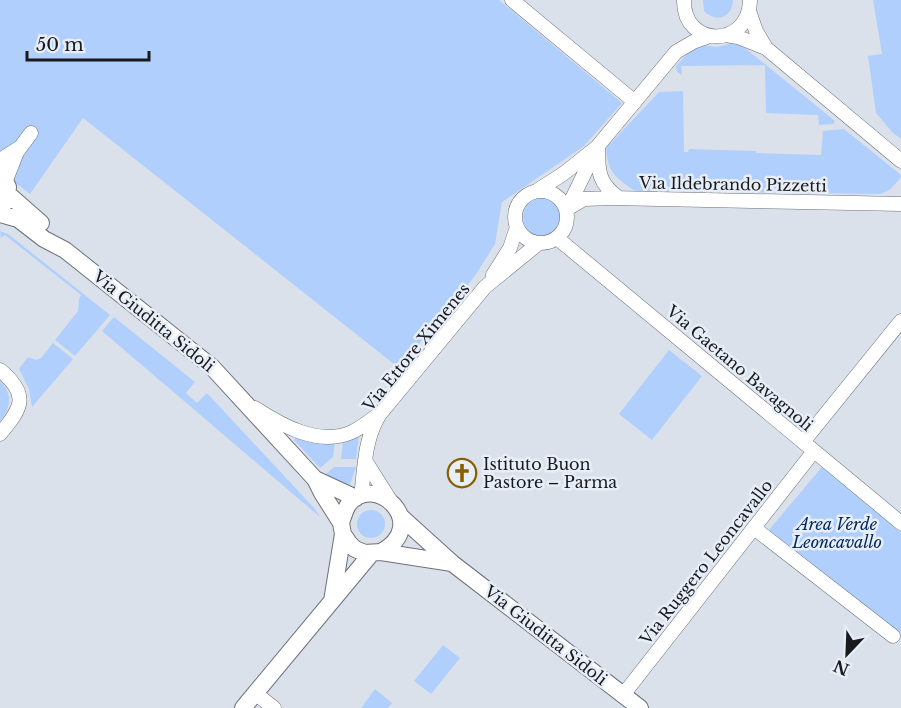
<svg xmlns="http://www.w3.org/2000/svg" width="901" height="708" viewBox="0 0 901 708" font-family="'Libre Baskerville',serif">
	<style>
		.green { fill: #b0cffd }
		.lines { fill: none; stroke-linecap: round; stroke-linejoin: round }
		.minor-casing { stroke: #6c7179; stroke-width: 15 }
		.tertiary-casing { stroke: #6c7179; stroke-width: 18 }
		.minor { stroke: #fff; stroke-width: 14 }
		.tertiary { stroke: #fff; stroke-width: 16 }
		.labels { text-anchor: middle; stroke-width: 5; stroke-linejoin: round; paint-order: stroke }
		.street-label { font-size: 16px; fill: #181a1d; stroke: #e8eef7 }
		.poi-label { font-size: 16px; fill: #181a1d; stroke: #e8eef7; text-anchor: start }
		.park-label { font-size: 16px; font-style: italic; fill: #012860; stroke: #e8eef7 }
	</style>
	<rect width="100%" height="100%" fill="#dbe1ea"/>
	<path class="green" d="M0 0H499L622 103 584 146 502 202 495 244 475 276 399 368 83 118 30 194 0 171Z
		M703 0H733C733 17 716 24 704 11Z
		M873 0H901V139L892 132 876 113 868 56 882 54Z
		M735 40 835 121 833 124 819 125 818 115 766 113 765 65 681 66 682 75 677 72 676 66 694 47 703 45 716 47 726 45Z
		M683 91 684 152H688L689 149 756 151V153L821 155 823 131 844 129 901 175V177L891 189 881 194 635 191C615 177 608 173 606 148L659 92Z
		M523 217a19 19 0 1 1 38 0a19 19 0 1 1-38 0Z
		M0 231 8 234 110 315 75 356 55 340 78 311 79 299 81 295 5 235 1 238Z
		M114 317 195 382 186 393 197 403 207 393 315 509 320 517 102 331Z
		M53 343 73 359 32 407 29 389 19 369 28 357 36 360 41 358Z
		M669 350 702 376 652 440 619 414Z
		M0 381C13 394 11 408 0 421Z
		M359 435 356 459H341L343 441Z
		M296 437 335 442 333 457 320 468 294 440Z
		M334 467H356L350 484 349 485 334 482 326 474Z
		M822 467 901 532V636L768 531Z
		M357 524a14 14 0 1 1 28 0a14 14 0 1 1-28 0Z
		M443 645 460 658 431 694 414 681Z
		M375 689 392 703 388 708H361Z"/>
	<g class="lines">
		<g class="minor-casing">
			<path id="minor" d="M512 0 635 102
				M684 0C683 48 749 49 750 0
				M749 11 756 31 766 48
				M726 35 738 37 766 48 901 161
				M598 149C598 172 599 184 619 198
				M0 160 19 148
				M6 180 17 152 31 133
				M538 190 563 174 597 147 676 52 693 42 710 36
				M515 217a26 26 0 1 1 52 0a26 26 0 1 1-52 0Z
				M567 209 584 199 611 198 901 204
				M567 209 595 152
				M557 238 901 523
				M493 275 510 248 517 227
				M0 370C30 395 22 408 0 434
				M255 408C281 425 319 447 352 432 361 428 371 420 379 414
				M803 442 901 321
				M366 462 390 500
				M361 496C365 467 364 439 380 414L485 287 539 243
				M754 528 893 636
				M255 693 274 708
				M623 695 814 451"/>
		</g>
		<g class="tertiary-casing">
			<path id="tertiary" d="M0 171 8 187 5 203
				M8 194 41 223
				M0 214 18 219 44 239 65 250 212 367 315 479 322 493 341 523 343 534 349 543 355 549 365 553 381 552 452 563
				M315 479 356 498
				M400 516 452 563 640 708
				M341 523C343 517 345 510 348 505 374 470 432 524 381 552
				M332 601 343 534
				M243 708 371 554"/>
		</g>
		<use href="#minor" class="minor"/>
		<use href="#tertiary" class="tertiary"/>
	</g>
	<defs>
		<g id="church-ring" transform="scale(1.5)"><circle r="9.5" fill="#e8eef7" stroke="#895f00" stroke-width="1.5"/><path d="M-1.2-6h2.4v3.5h3.3v2.4h-3.3V6h-2.4V-.1h-3.3v-2.4h3.3Z" fill="#895f00"/></g>
	</defs>
	<g fill-rule="evenodd">
		<use href="#church-ring" x="462" y="473"/>
	</g>
	<g class="labels">
		<g class="street-label">
			<text transform="translate(733 184) rotate(1)" y="6">Via Ildebrando Pizzetti</text>
			<text transform="translate(154 321) rotate(39)" y="6">Via Giuditta Sidoli</text>
			<text transform="translate(416 347) rotate(-51)" y="6">Via Ettore Ximenes</text>
			<text transform="translate(740 368) rotate(40)" y="6">Via Gaetano Bavagnoli</text>
			<text transform="translate(706 562) rotate(-52)" y="6">Via Ruggero Leoncavallo</text>
			<text transform="translate(546 635) rotate(38)" y="6">Via Giuditta Sidoli</text>
		</g>
		<g class="poi-label">
			<text x="483" y="470">Istituto Buon<tspan x="483" dy="18">Pastore – Parma</tspan></text>
		</g>
		<g class="park-label">
			<text x="837" y="530">Area Verde<tspan x="837" dy="18">Leoncavallo</tspan></text>
		</g>
	</g>
	<g transform="translate(847 654) rotate(203)" stroke="#e8eef7" stroke-width="4.5" paint-order="stroke">
	<path d="M0-4.5L10 22L0 15L-10 22Z" fill="#181a1d"/>
	<text y="-9" font-size="16" font-weight="bold" text-anchor="middle" fill="#181a1d">N</text>
	</g>
	<path d="M27 51v9h122v-9" fill="none" stroke="#181a1d" stroke-width="3"/>
	<text x="36" y="51" font-size="18" fill="#181a1d" stroke="#e8eef7" stroke-width="4.5" paint-order="stroke">50 m</text>
</svg>
